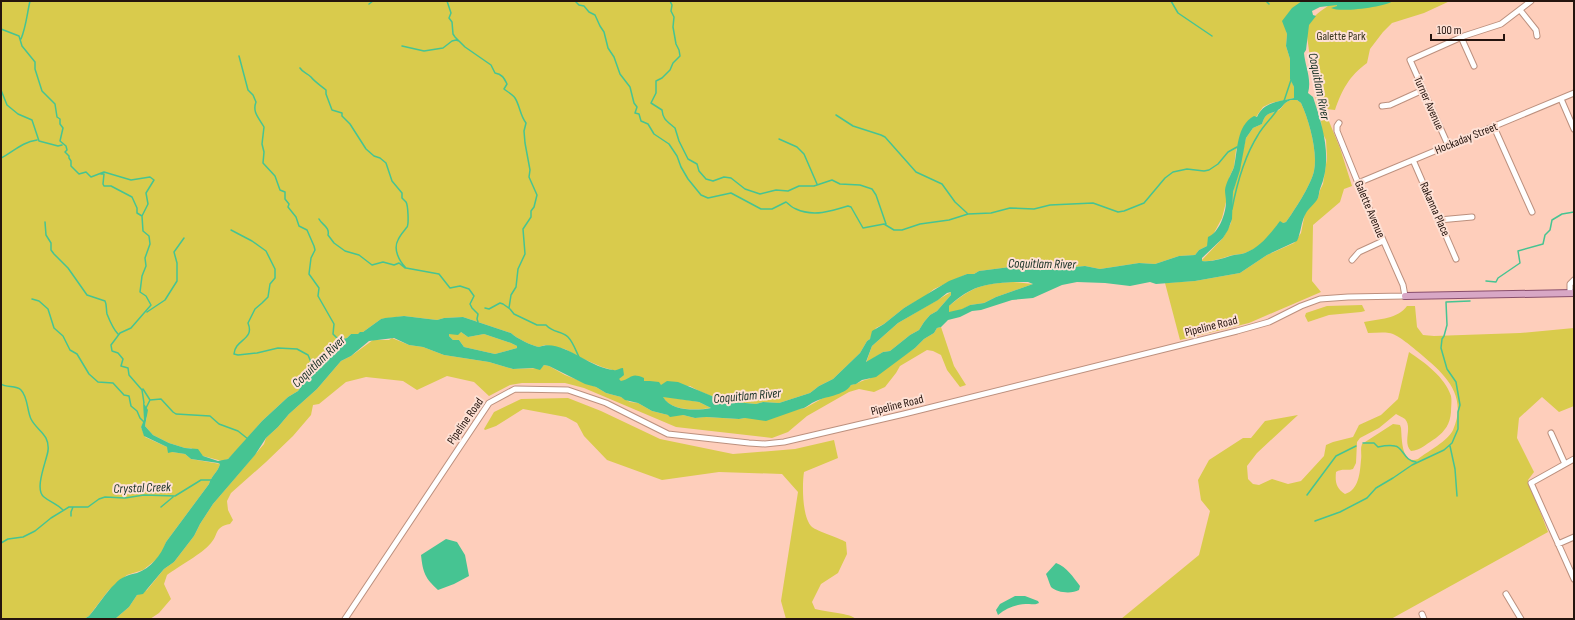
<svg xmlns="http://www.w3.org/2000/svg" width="1575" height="620" viewBox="0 0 1575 620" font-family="'Sofia Sans Condensed',sans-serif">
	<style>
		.green { fill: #d9cb4c }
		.water { fill: #46c492; fill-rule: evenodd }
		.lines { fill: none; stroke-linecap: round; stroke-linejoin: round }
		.stream { stroke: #46c492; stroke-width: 1.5 }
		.minor-casing { stroke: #bc907e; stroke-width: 7 }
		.major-casing { stroke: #884e6c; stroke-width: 8 }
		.minor { stroke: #fff; stroke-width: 5 }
		.major { stroke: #d8a7c5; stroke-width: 6 }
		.labels { text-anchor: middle; stroke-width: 4; stroke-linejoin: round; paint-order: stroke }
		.park-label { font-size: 12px; fill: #36331b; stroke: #fee1d5 }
		.street-label { font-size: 12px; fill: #25140e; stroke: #fee1d5 }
		.water-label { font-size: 13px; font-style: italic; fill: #163025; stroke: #fee1d5 }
	</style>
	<rect width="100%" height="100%" fill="#fecebb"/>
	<path class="green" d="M1 1H1302L1285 26 1287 34 1286 46 1290 59V78L1294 87V98L1271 103 1263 107 1258 114 1236 150 1234 167 1229 178V182L1226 187V202L1222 218 1207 246 1199 250 1195 255 1179 256 1155 264 1139 263 1100 269 1085 266 1074 267 1055 266 1021 270 1010 267 979 271 974 274H967L934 289 924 297 904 308 884 324 876 328 870 339 867 341 860 353 833 379 819 386 810 393 779 403 763 402 756 404 724 401 699 391 690 386 661 385 644 381H621L619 380 616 371 602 367 579 357 565 349 545 345 539 347C532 346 516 338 511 333L463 317 444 318 437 320 404 316 381 319 363 332 358 334H351L347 338 339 340 317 364 298 391 288 397 262 421 236 451 228 459 222 461 203 456 191 448H185L169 443 153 435 145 426 147 416 141 427 145 437 167 447 172 452 185 454 191 459 220 464C218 472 211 476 209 484L166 542 163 551 157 559 143 570 127 575 108 591 89 616 84 619H1Z
		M1335 1H1450L1424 13 1392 23 1383 32 1370 49 1367 63C1349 76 1342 90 1335 110L1317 108 1306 29C1316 12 1320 12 1335 1Z
		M1291 100H1297L1301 103C1309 120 1318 152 1314 171 1311 185 1294 211 1286 222L1277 225C1272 237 1257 249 1245 253 1240 255 1234 254 1229 256 1220 259 1211 262 1201 261L1223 238 1231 223 1233 192 1246 138 1253 128 1262 124C1266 111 1270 115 1279 110 1284 107 1282 103 1291 100Z
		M1328 119 1340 148 1352 186 1344 189 1340 202 1313 225 1312 281 1321 292 1249 323 1180 340 1165 283 1195 281 1240 273 1267 255 1294 243 1301 233 1305 213 1310 206 1318 198 1320 190 1323 184 1327 158 1326 140 1322 132 1321 121Z
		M1013 282 1033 284 996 297 984 303 970 305 963 309 949 313V306C974 286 981 284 1013 282Z
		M951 292 952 293 951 295 937 311 930 315 924 322 919 330 910 335 890 351 883 352 866 363 872 346 898 323Z
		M1362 305 1365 311 1361 312 1329 315 1308 322 1305 316 1306 313 1327 306Z
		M1407 306H1415L1417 327 1423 335 1434 336 1520 333 1574 328V406L1559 412 1542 397 1519 418 1517 438 1534 472 1528 480 1548 532 1391 619H1121L1199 555 1210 511 1201 500 1198 480 1209 460 1243 438H1251L1265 421 1298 415 1257 453 1247 466 1248 479 1253 484 1259 485 1272 479 1288 484 1301 481 1324 456 1326 445 1333 442 1353 437 1359 425 1381 415 1398 399 1409 352C1424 362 1445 377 1451 396 1452 401 1451 407 1451 412 1450 424 1445 431 1436 438 1429 442 1420 451 1411 451 1402 442 1413 428 1405 419 1402 417 1398 415 1396 414L1379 428 1360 438 1357 442 1356 463 1353 469C1347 471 1342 468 1336 472 1335 482 1336 488 1345 494 1359 490 1360 472 1361 460 1362 454 1360 449 1362 444L1393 424 1400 425 1401 428C1402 437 1401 466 1418 459 1428 451 1448 441 1453 430 1469 393 1442 372 1417 351 1411 346 1397 334 1389 333 1382 332 1375 333 1368 333L1364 322C1379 319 1398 319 1407 306Z
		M941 327 954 366 966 385 960 387 947 370 941 355 933 351 927 350 900 366 896 373 885 387 874 392 859 389 849 392 807 416 788 432 772 438 676 427 584 388 565 383H522L510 385 489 396 474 382 447 376 417 390 403 381 366 377 346 382 319 404 313 405 311 415 293 436 266 462 231 493 227 501 228 510 233 520 230 524C214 527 219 534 211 543 202 554 179 566 167 575L164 584 171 599 159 613 150 619H115L129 607 137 595 147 590 164 569 174 562 194 536 200 524 213 504 264 444 266 438 278 427 289 414 317 389 341 361 351 356 373 340H389L392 338 409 345 423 347 444 355 489 362 513 369 541 368 544 365 549 366 565 375 596 387 606 393 621 397 630 402 638 403 652 411 668 415H683L695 418 705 417 739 419 805 408C812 404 818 401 825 397 833 394 845 393 851 385 858 384 862 380 869 379L915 348 924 339 934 333 937 328Z
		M461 332 468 337 484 334 511 343 517 346V348L495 354 464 347 459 340H453L449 336V334Z
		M662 396 699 402 711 408C697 410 671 412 662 396Z
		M568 398 601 411 660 439 733 454 795 449 834 440 838 458 804 472C802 485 802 518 812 527 817 531 839 538 846 542L847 554 838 573 821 584 812 602 815 609C826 612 850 613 856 619H786L781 601 798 492 782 474 719 472 662 480 607 460 584 436 577 423 566 417 523 409 496 426 485 430 484 429 494 412 521 399Z"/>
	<path class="water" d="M1302 1H1393C1385 7 1340 13 1331 8L1337 6V5L1320 7 1312 11 1313 15 1316 16 1309 25 1306 50 1304 53C1305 66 1312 79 1308 93L1313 97C1323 127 1333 159 1320 189 1319 192 1319 195 1318 198 1315 204 1308 208 1305 215 1301 223 1301 232 1297 241L1267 255 1240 273 1195 281 1156 284 1150 282 1130 286 1105 283 1077 282 1062 285 1033 298 1012 300 981 310 972 311 960 317 948 320 941 327 937 328 934 333 924 339 915 348 876 377 862 380 856 384 851 385C844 396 825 396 814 402 808 405 806 408 800 409L766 421 745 418 739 419 706 417 695 418 683 415 670 417 668 415 652 411 638 403 625 400 621 397 606 393 596 387 585 384 549 366 544 365 540 370 533 368 513 369 489 362 444 355 423 347 409 345 394 338 369 341 351 356 341 361 317 389 289 414 278 427 266 438 255 455 213 504 200 524 194 536 174 562 164 569 143 594 137 595 129 607 115 619H84L89 616C98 606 105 593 115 584 121 577 128 575 137 573 151 568 161 555 166 542L209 484C211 476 218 472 220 464L218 463 191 459 185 454 172 452 168 453 167 447 144 436 141 427 144 420 143 402 148 410 145 426 153 435 169 443 185 448 198 449 203 456 218 461 228 459 262 421 288 397 298 391 317 364 339 340 347 338 351 334H358L360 332H363L381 319 385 318 404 316 437 320 444 318 463 317 511 333C516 338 532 346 539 347 562 338 590 369 614 370 617 371 620 368 623 368L624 375 619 379 621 381C632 379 630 372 644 378V381H650L659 382 661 385 667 381 678 382 724 401 756 404 763 402 779 403 810 393 819 386 833 379 860 353 867 341 870 339 872 331 884 324 904 308 949 281 967 274H974L979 271 1010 267 1021 270 1055 266 1074 267 1085 266 1100 269 1139 263 1155 264 1179 256 1195 255 1199 250 1207 246 1208 237C1219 233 1226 213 1226 202 1226 198 1225 194 1225 190 1226 182 1231 175 1234 167 1238 150 1236 126 1254 116L1257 117C1263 102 1280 101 1294 98V87L1290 79V59L1286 46 1287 34 1282 21 1292 8ZM1291 100H1297L1301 103C1309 120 1318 152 1314 171 1311 185 1294 211 1286 222L1283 223 1280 221C1270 234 1261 247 1245 253 1240 255 1235 254 1230 256 1221 259 1212 262 1202 261V258L1223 238 1228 230 1232 219 1233 192 1240 170 1246 138 1253 128 1262 124C1266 111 1270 115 1278 110 1284 107 1282 103 1291 100ZM1013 282H1028L1033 284 996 297 984 303 970 305 962 309 949 312V306C972 286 983 284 1013 282ZM951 292V295L937 311 930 315 924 322 919 330 910 335 890 351 883 352 866 362 872 346 898 323 938 300 947 293ZM461 332 468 337 484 334 511 343 517 346V348L495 354 464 347 459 340H453L449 336V334L458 335ZM663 397 699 402 711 408C696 411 671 411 663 397Z
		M446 539 457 542 465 555 469 576 454 584 438 590C425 578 423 573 421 555Z
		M1056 563C1067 567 1073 577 1080 586L1079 590C1072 594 1057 593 1051 587 1049 583 1048 578 1046 574Z
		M1015 596H1025L1038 601 1039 603C1035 605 1033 604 1029 604 1017 604 1008 607 998 615L996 610 1000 604Z"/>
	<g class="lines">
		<path class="stream" d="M447 1 451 13 449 18 452 22 453 34 455 37 465 47 491 65 495 73C502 74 504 78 507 84L504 89C508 92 513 95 515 98 520 106 520 115 526 123L524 131 525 143 530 170 529 177 537 195 534 207 531 211V217L523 229 525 254 518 269 516 287 511 295 509 308
			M575 1 579 5 584 6 589 12 595 15 600 26 604 32 608 48 614 57 620 74 630 87 634 103 637 107 635 113 639 114 641 121 648 124 654 134 669 144 677 156 681 167 688 179 701 195 708 198 731 193 761 209H772L786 202C789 204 792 208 796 209 813 217 832 211 848 206L851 207 863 228 884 224 894 230H902L920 224 949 220 968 214 991 213 1010 208 1034 209 1050 205 1093 203 1118 212 1124 211 1144 203 1165 178 1173 172 1187 169 1204 171 1209 170 1218 164 1228 152 1237 147
			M670 1 672 5 671 11 674 17 673 27 676 44 679 50 680 56 673 63 670 70 662 78 656 81V93L651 103 662 110C663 120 667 121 675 128L679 141 688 159 697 164 699 171 706 179 713 181 724 177 731 178 745 189 760 194 776 190 788 191 799 186H814L832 180 840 184 860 185 872 189 876 195 886 224
			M1171 1 1178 13 1212 36
			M1266 1 1269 4
			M369 4 373 1
			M1 29 19 36 22 46 35 62V69L42 91 55 104 57 117 60 119V124L63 128 60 141 66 146 67 150 65 152 69 156V158L71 161V166L79 174 86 172 91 177 104 172 131 180 150 177 154 180 146 193 148 204 142 216 143 231 149 236 150 244 145 258 146 266 142 276 140 292 146 296 151 305 131 328 120 333 111 345 112 351 118 353 123 359 121 366 128 368 129 375 142 390 144 403
			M21 39C26 27 27 14 30 1
			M402 46 424 51 443 48 452 41 456 40 459 41
			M239 56 248 90 253 95 256 102C252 112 259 118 264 127L262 144 264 152 263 163 275 176 280 190 285 192V199L289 204 288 207 296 217 299 226 307 230 314 246 315 250 311 258 309 274 319 288 318 296 334 324 333 334 339 340
			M300 68C303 73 307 73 311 77 315 82 320 85 326 90V94L332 110 342 113V116L350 124 366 149 374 156 380 158 386 163 392 181 402 193V198C403 199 405 201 406 202 408 205 409 224 407 227 404 231 400 235 398 240 393 249 399 261 406 268L439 274 450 288 460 286 469 289 474 296 470 304 472 308 478 314 477 319 478 322
			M1 90 7 105 18 114 32 120 39 141 58 146 62 145
			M1284 101 1291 80
			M836 115 853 126 881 135 885 137 916 172 942 184 955 202 967 213
			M779 139 797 147 804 154 817 184
			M1 158C13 152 22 142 37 140
			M101 174H104L103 184 104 186H111L132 197 137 208V213L142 216
			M1232 209C1237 183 1244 157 1258 135 1263 126 1271 119 1277 110
			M319 219C322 225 330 227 328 235L334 243 345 251 359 255 372 265 383 262 394 265 399 263 405 268
			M45 222 46 235 51 243V250L54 254 68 268 87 295 105 301C107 305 106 309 107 314 109 319 114 330 118 334
			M231 230 252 241 266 251 275 269V278L270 284 268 297 262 303 255 309 248 323C255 340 235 339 234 354L238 355 257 353 278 348 297 349 308 355 311 362 315 366
			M1486 281 1496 282 1498 278 1520 263 1518 251 1543 244 1545 235 1550 230 1552 220 1562 214 1574 212
			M32 299 39 301 48 309 54 328 63 336 70 350 77 354 89 374 98 382 113 383 124 395 129 396 131 406 137 411 140 418 144 422
			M485 308 489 309 500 303 503 304 510 309 514 314 537 325H546C553 333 562 331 568 337 573 342 576 351 579 357
			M147 312 165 300 177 281V263L174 252 184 238
			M1 384C7 388 16 385 21 390 28 397 27 411 31 419 37 431 50 434 48 451 46 462 34 490 44 497 50 502 57 504 63 510
			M143 389 150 400 146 408
			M150 400 161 399 173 412 176 414 210 416 219 424 238 431 248 439
			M1363 443H1374L1378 447C1383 446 1390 445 1395 446 1403 447 1404 461 1416 462
			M1450 446 1455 469 1457 496
			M1307 495 1336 456 1356 446
			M161 507 173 497
			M71 516V512L73 507
			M1315 521 1340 512 1367 498 1376 488 1393 478 1412 465 1444 450 1452 443 1458 429V412L1460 405 1456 382 1447 369 1441 348 1442 339 1444 336 1447 325 1446 302 1470 301
			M1 543 8 539 23 537 35 531 51 518 69 507H88L99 499 105 497 125 498 144 495 175 496 201 480H212"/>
		<g class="minor-casing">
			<path id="minor" d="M1520 10 1536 30 1537 36
				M1461 37 1474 66
				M1561 99 1574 129
				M1382 106 1390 105 1423 90
				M1494 127 1532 212
				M1448 145 1410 60 1464 36 1501 24 1531 1
				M1413 160 1456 259
				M1358 183 1574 93
				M1439 220 1472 217
				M1352 260 1359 252 1383 241
				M1570 293V284L1574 280
				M1551 433 1565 464
				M1574 459 1531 483 1574 579
				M1558 544 1574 537
				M1506 594 1521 619
				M1422 614 1424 619
				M345 619 489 403 515 389 568 390 606 403 668 434 749 443 765 444 784 442 904 414 1237 331 1269 322 1301 306 1320 299 1348 297 1405 296 1403 285 1358 183 1337 131V126L1339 123"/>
		</g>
		<g class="major-casing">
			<path id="major" d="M1405 296 1574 293"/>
		</g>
		<use href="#minor" class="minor"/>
		<use href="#major" class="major"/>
	</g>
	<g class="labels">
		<g class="park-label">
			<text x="1341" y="40">Galette Park</text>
		</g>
		<g class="street-label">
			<text transform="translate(1429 103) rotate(66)" y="4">Turner Avenue</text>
			<text transform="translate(1466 138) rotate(-22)" y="4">Hockaday Street</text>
			<text transform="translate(1370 209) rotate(67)" y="4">Galette Avenue</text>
			<text transform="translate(1435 209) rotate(66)" y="4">Rakanna Place</text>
			<text transform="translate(1211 326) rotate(-14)" y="4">Pipeline Road</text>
			<text transform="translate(897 405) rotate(-14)" y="4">Pipeline Road</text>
			<text transform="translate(465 421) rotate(-55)" y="4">Pipeline Road</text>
		</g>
		<g class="water-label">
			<text transform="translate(1320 86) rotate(79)" y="5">Coquitlam River</text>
			<text transform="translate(1042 263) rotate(1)" y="5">Coquitlam River</text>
			<text transform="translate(318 361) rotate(-44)" y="5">Coquitlam River</text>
			<text transform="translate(747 395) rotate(-5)" y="5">Coquitlam River</text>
			<text transform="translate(142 487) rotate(-2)" y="5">Crystal Creek</text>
		</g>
	</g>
	<rect width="1575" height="620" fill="none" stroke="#25140e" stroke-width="4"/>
	<path d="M1431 34v6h73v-6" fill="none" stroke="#25140e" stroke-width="2"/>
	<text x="1437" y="34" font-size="12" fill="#25140e" stroke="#fee1d5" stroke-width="3" paint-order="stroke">100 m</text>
</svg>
